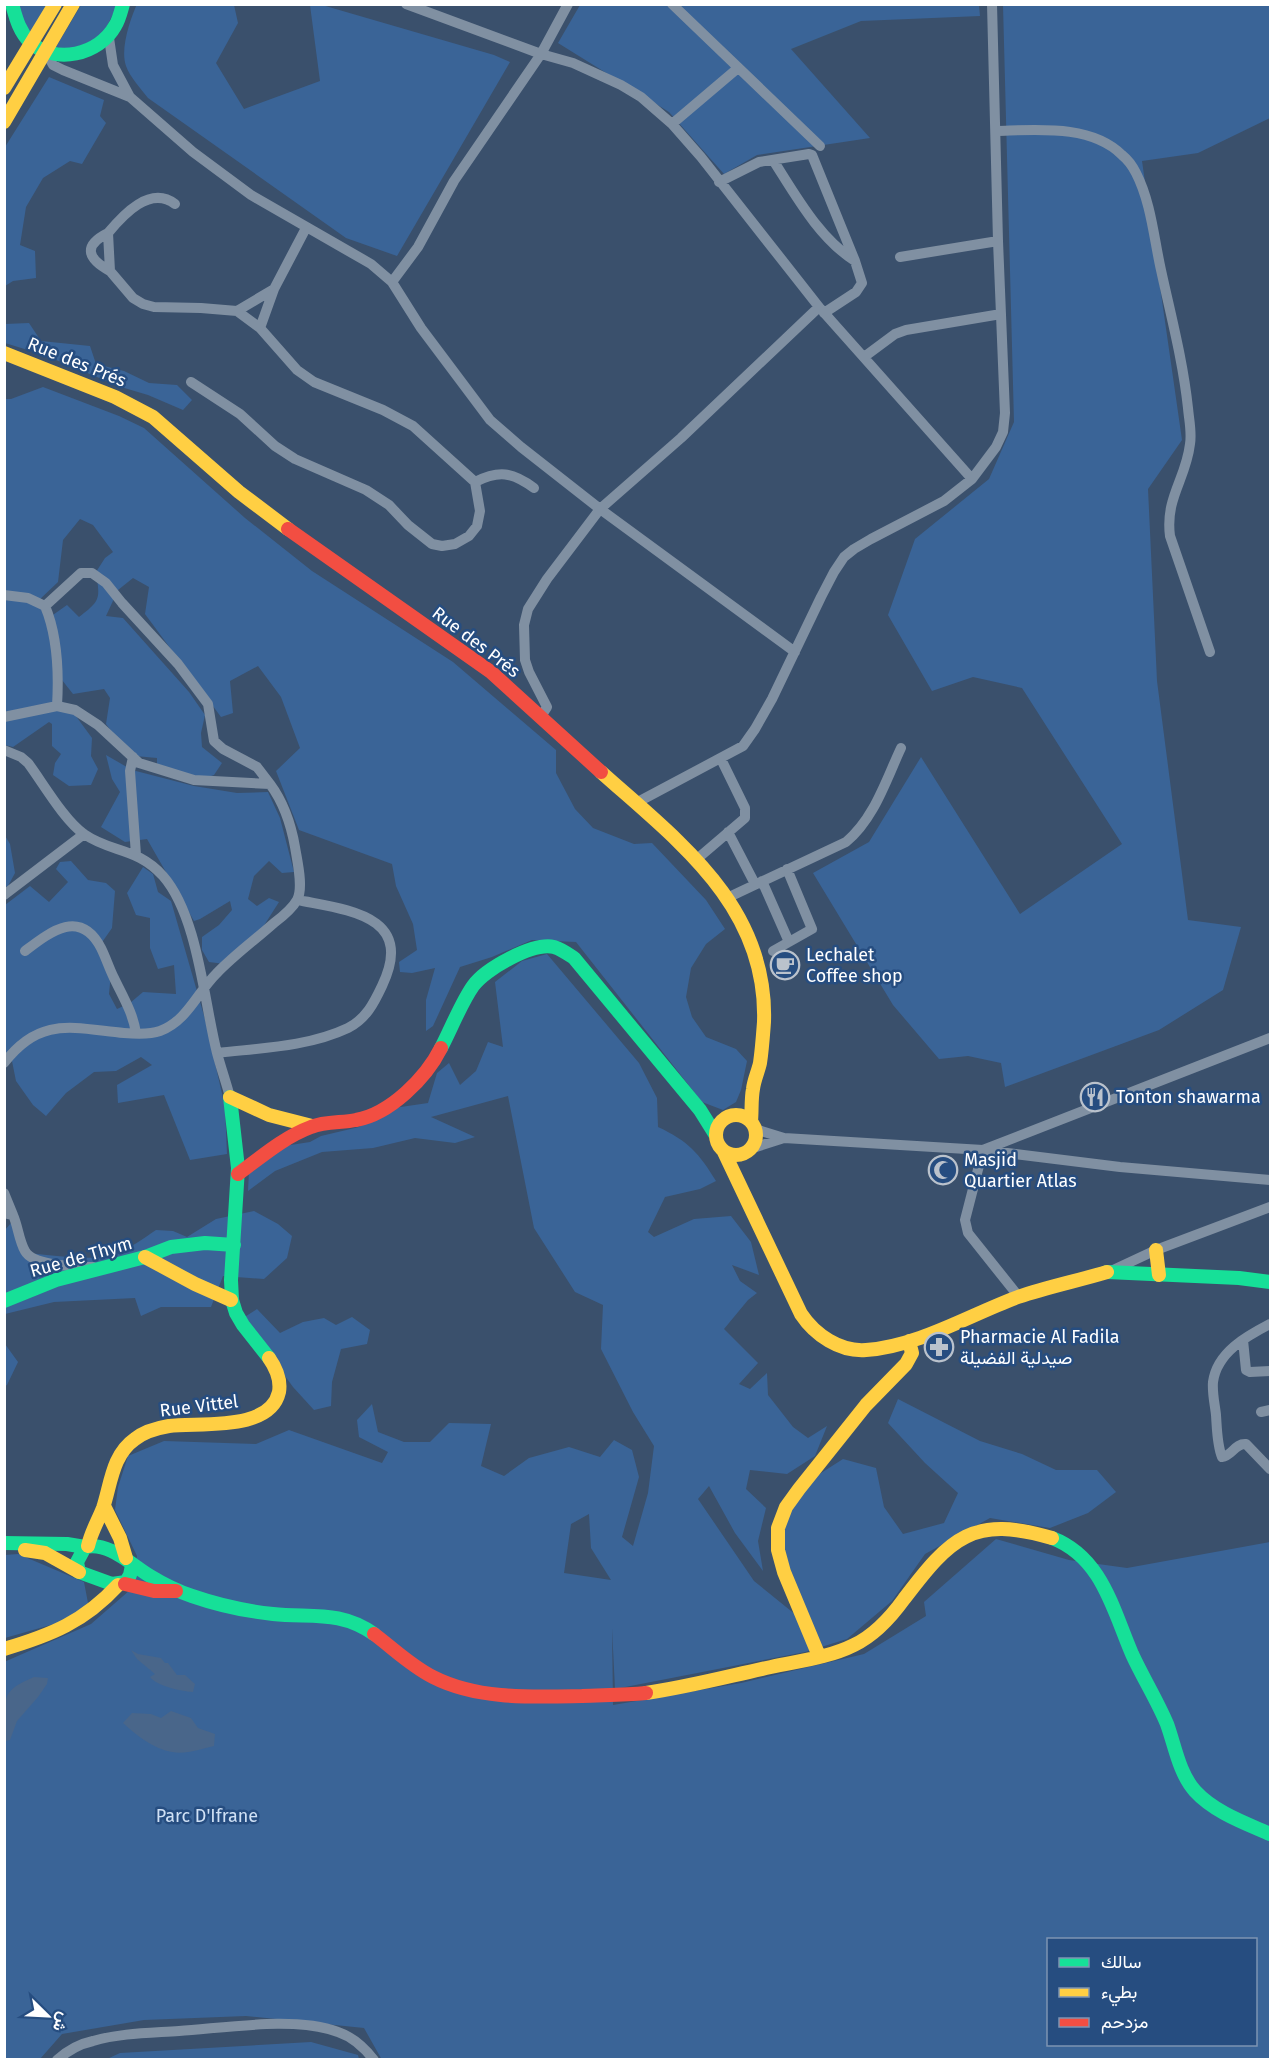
<svg xmlns="http://www.w3.org/2000/svg" width="1275" height="2064" viewBox="0 0 1275 2064" font-family="'Fira Sans',Vazirmatn,sans-serif">
	<style>
		.green { fill: #3a6497; fill-rule: evenodd }
		.water { fill: #49668a }
		.lines { fill: none; stroke-linecap: round; stroke-linejoin: round }
		.street { stroke: #8090a2; stroke-width: 10 }
		.fast { stroke: #16e098; stroke-width: 14 }
		.slow { stroke: #ffcf43; stroke-width: 14 }
		.jam { stroke: #f24e42; stroke-width: 14 }
		.labels { text-anchor: middle; stroke-width: 5; stroke-linejoin: round; paint-order: stroke }
		.street-label { font-size: 18px; fill: #fff; stroke: #264d80 }
		.poi-label { font-size: 18px; fill: #fff; stroke: #264d80; text-anchor: start }
		.park-label { font-size: 18px; fill: #d0e1f5; stroke: #264d80 }
	</style>
	<rect width="100%" height="100%" fill="#3a506c"/>
	<path class="green" d="M137 4 234 5 238 23 216 63 244 109 320 81 310 5H322L494 55 510 62 397 256 346 238 148 98C141 89 130 77 126 66 120 49 130 20 137 4Z
		M17 5H47L30 34 22 22Z
		M81 5 117 6 101 38 67 50 56 47Z
		M580 5H979L980 16 861 21 791 49 870 138 757 155 724 174 669 112 558 43Z
		M1003 5H1270V118L1198 153 1142 161 1182 440 1148 489 1157 681 1188 920 1241 927 1223 990 1159 1030 1005 1087 1001 1063 968 1056 939 1059 893 1005 813 873 869 842 921 757 1020 914 1122 844 1022 688 973 677 932 691 888 615 915 539 989 479 1014 422Z
		M49 77 104 100 100 116 106 123 82 164 70 161 43 178 26 207 20 245 35 251 36 278 13 281 5 286V147Z
		M29 323 41 341 90 346 96 364 124 371 149 383 177 385 192 400 183 410 148 395 121 387 44 355 5 343V324Z
		M43 387 119 416 144 428 245 518 312 571 453 662 556 750V773L575 809 593 828 634 844 652 843 706 900 725 929 706 944 691 968 686 997 692 1017 706 1037 736 1049 747 1061 741 1090 736 1102 723 1110 702 1102 576 942 532 940 492 957 460 967 433 1026 426 1031V1000L435 968 412 973 400 972 399 962 417 950 413 924 396 886 392 864 299 830 276 771 300 748 281 697 258 666 230 681 233 713 221 717 145 614 149 587 133 578 118 590 106 616 123 618 189 692 205 715 201 733 202 747 222 763 214 775 200 780 157 767V758L135 756 114 735 106 724 110 698 104 689 73 694 62 680 60 700 70 708 92 738 91 756 98 769 91 785 69 786 53 775 55 763 61 754 52 746V724L49 722 13 747 5 745 4 399H11ZM80 519 93 525 113 552 105 558 96 572C100 599 101 600 79 617L67 605 50 617 38 601 58 582 63 540Z
		M106 755 132 770 194 786 237 793 268 792 280 818 294 872 282 873 269 861 254 876 248 899 257 906 269 898 279 902 263 927 225 964 209 962 202 950V937L219 925 232 910 230 901 200 919 194 921 147 839 125 842 101 827 120 792 112 779Z
		M4 834 10 844 15 873 8 886 5 887Z
		M71 861 88 880 106 883 115 891 112 928 98 948 111 973 109 994 117 1009 130 1003 143 992 176 994 174 965 158 969 150 948V918L136 915 127 893 143 867 153 874 158 892 171 901 205 1019 225 1107 227 1154 190 1160 164 1095 118 1103 117 1085 152 1065 141 1057 116 1071 94 1072 66 1093 46 1116 33 1105 16 1081 10 1051 5 1056V905L30 886 49 902 68 882 56 869 60 862Z
		M547 954 639 1063 657 1098 658 1127C688 1141 699 1153 716 1181L700 1189 665 1197 648 1232 654 1237 694 1219 731 1216 751 1242 759 1275 732 1265 740 1281 757 1293 748 1300 724 1329 758 1363 739 1384 750 1389 767 1373 768 1395 793 1427 808 1438 827 1426 815 1456 787 1474 750 1470 746 1489 766 1508 758 1541 763 1571 735 1533 709 1486 698 1499 754 1581 796 1615 781 1529 807 1482 843 1459 876 1468 884 1507 903 1534 944 1523 958 1493 925 1463 888 1423 898 1399 980 1441 1022 1454 1056 1470H1097L1116 1492 1088 1513 1050 1528 990 1518 925 1554 892 1601 847 1639 805 1652 615 1689 612 1628 613 1705 741 1683 864 1654 926 1616 924 1602 996 1539 1069 1560 1127 1568 1270 1542V2059L382 2060 364 2028 246 2016 144 2020 62 2034 40 2059H5L4 1662 91 1624 130 1590 137 1556 115 1510 118 1487 128 1456 164 1441 256 1444 289 1430 382 1463 388 1452 359 1437 357 1420 372 1404 378 1432 404 1442H430L449 1423 491 1424 481 1466 504 1476 529 1458 569 1447 600 1457 614 1440 632 1450 639 1477 622 1537 633 1546 648 1493 654 1446 633 1412 601 1349 603 1305 575 1292 534 1228 508 1096 431 1117 475 1137 455 1143 415 1138 373 1148 322 1152 275 1171 248 1191 249 1171 284 1146 310 1142 321 1136 359 1127 394 1108 428 1103 437 1073 449 1063 460 1085 476 1071 488 1042 503 1047 495 982 522 961ZM589 1514 591 1548 611 1580 564 1573 571 1524ZM1048 1940H1256V2044H1048Z
		M254 1211 278 1224 292 1236 287 1258 264 1279 223 1276 211 1307H161L141 1316 135 1298 54 1302 5 1314V1230L11 1223 26 1253C51 1255 92 1262 115 1254 130 1248 143 1239 156 1230L173 1231 187 1237 216 1219Z
		M257 1309 280 1333 303 1322 324 1318 336 1325 352 1317 370 1330 367 1344 341 1349 332 1382 331 1406 314 1410 293 1387 243 1318Z
		M5 1344 18 1362 7 1385 5 1386Z
		M18 1554 84 1582 88 1603 68 1620 5 1638V1555Z
		M311 2042 358 2055 359 2059H107L120 2053Z"/>
	<path class="water" d="M131 1650 138 1654 161 1658 165 1663H168L177 1675H185L195 1684 193 1692C180 1691 157 1686 150 1677L155 1674 137 1659Z
		M34 1677 48 1678 47 1684 38 1697 17 1721 10 1740 5 1741C4 1734 4 1725 4 1717 4 1690 12 1687 34 1677Z
		M171 1711 191 1718 198 1728 215 1734 214 1746C201 1749 185 1755 172 1752 154 1749 136 1735 123 1723L132 1713 151 1714 161 1718Z"/>
	<g class="lines">
		<path class="street" d="M406 4 541 54 573 63 621 85 641 97 672 124 701 157 819 307 972 479
			M672 4 820 146
			M109 38 113 65 130 97
			M46 52 53 65 63 70 130 97 193 152 251 195 371 264 392 282 421 328 490 420 521 447 600 509 547 579 528 609 524 625 525 660 529 672 547 707 540 718
			M672 124 738 68
			M996 131C1036 130 1091 124 1122 155 1127 159 1133 167 1136 173 1151 202 1154 239 1161 270 1171 316 1183 361 1188 408 1189 420 1192 432 1190 444 1186 479 1165 498 1170 536L1210 652
			M773 160C796 196 819 238 855 261
			M719 182 759 162 809 154 812 155 855 261 862 283 856 292 824 313
			M175 204C150 185 123 215 108 233L110 271 133 298 143 304 154 307 201 308 237 311 260 328 297 370 314 382 383 410 413 426 475 482 480 511 477 526 469 536 455 544 442 546 432 544 408 525 389 505 366 490 295 459 275 446 240 414 191 382
			M108 233C82 246 88 259 110 271
			M900 257 998 241
			M392 282 418 247 454 181 541 54 568 4
			M237 311 274 289 306 228
			M260 328 274 289
			M864 357 895 334 906 330 1001 314
			M475 482C499 470 512 472 534 488
			M4 595 28 598 45 606C58 637 59 673 57 706
			M45 606 81 573H92L106 583 122 603 178 664 208 704 214 741 223 749 257 767 270 784
			M795 652 600 509 681 438 819 307
			M4 717 57 706 75 710 98 725 139 763 194 780 270 784C284 803 291 824 295 847 297 860 304 888 297 900 292 909 282 917 274 923 255 940 234 955 216 974 197 993 187 1021 160 1031 149 1035 135 1034 124 1033 72 1028 40 1016 4 1063
			M4 750 21 757 28 763C43 783 64 820 84 834 111 853 137 847 163 876 198 916 204 1002 217 1053 221 1068 226 1082 230 1097
			M133 757 130 771 136 855
			M636 803 743 746 755 729 772 699 821 597 834 572 844 557 854 549 871 539 944 501 972 479 996 447 1003 432 1005 413 998 241 992 4
			M728 832 755 884
			M697 859 745 818V808L721 759
			M762 881 789 942
			M4 895 84 834
			M727 898 846 842C874 819 886 780 901 748
			M25 951C50 932 80 908 101 948 106 958 109 968 114 978 123 997 133 1013 136 1033
			M773 951 812 929 787 869
			M217 1053C260 1048 308 1047 348 1028 366 1019 374 1003 382 986 416 915 347 910 298 900
			M755 1129 784 1138 983 1150 1120 1167 1270 1180
			M750 1149 784 1138
			M4 1193 13 1215
			M4 1213 13 1215C18 1226 19 1241 25 1251 34 1267 77 1266 93 1267
			M1111 1271 1156 1250 1270 1207
			M1019 1297 968 1233 965 1220 983 1150 1270 1038
			M1270 1324C1247 1336 1217 1352 1213 1382 1212 1393 1215 1405 1216 1415 1217 1429 1217 1445 1222 1457 1232 1456 1235 1443 1246 1444L1270 1469
			M1243 1340 1246 1370 1250 1372 1270 1371
			M1261 1412 1270 1410
			M57 2060C67 2051 79 2044 93 2041 120 2033 150 2033 179 2031 225 2028 295 2016 338 2032 353 2037 364 2047 374 2060"/>
		<path class="fast" d="M12 4C16 18 19 31 30 42 55 65 99 55 115 26 119 20 121 11 123 4
			M441 1048C451 1029 461 1003 473 986 485 969 533 942 554 947 561 949 568 954 574 958L700 1110 715 1134
			M230 1097 238 1168 231 1280 232 1300 236 1313 243 1325 269 1358
			M1107 1272 1239 1278 1270 1282
			M4 1301 56 1280 145 1257 171 1247 205 1243 234 1245
			M1052 1538C1102 1557 1113 1610 1132 1654 1143 1678 1157 1700 1167 1724 1175 1746 1179 1773 1195 1791 1214 1812 1245 1823 1270 1834
			M4 1543 67 1544 85 1547
			M132 1565 130 1575 126 1582 112 1584 79 1572 77 1562 85 1547C110 1542 130 1564 150 1576 163 1584 177 1591 192 1596 218 1605 245 1611 273 1614 311 1618 340 1610 374 1634"/>
		<path class="slow" d="M4 88 55 4
			M4 122 73 4
			M4 353 115 397 153 417 239 492 288 529
			M601 772C678 841 768 906 764 1022 763 1035 762 1050 760 1063 758 1072 754 1080 753 1089 751 1099 752 1111 751 1121
			M230 1097 269 1115 312 1126
			M716 1135a20 20 0 1 1 40 0a20 20 0 1 1-40 0Z
			M724 1152 801 1314C815 1335 840 1352 866 1350 919 1346 969 1315 1018 1297 1047 1287 1077 1281 1107 1272
			M1156 1250 1159 1275
			M145 1257 195 1284 231 1300
			M104 1506 120 1538 126 1558
			M88 1546C91 1532 98 1521 103 1508 111 1484 112 1455 135 1439 145 1431 157 1428 169 1426 199 1422 270 1432 279 1392 281 1380 276 1368 269 1358
			M25 1550 45 1553 79 1572
			M4 1649C51 1635 84 1622 118 1585
			M819 1656 784 1572 778 1550V1528L786 1507 799 1489 866 1405 906 1364 912 1353 909 1341
			M646 1693C688 1687 729 1676 771 1667 798 1661 828 1658 854 1645 875 1635 891 1617 904 1599 951 1537 973 1515 1052 1538"/>
		<path class="jam" d="M288 529 491 672 601 772
			M238 1174C261 1157 284 1137 311 1127 325 1121 342 1123 356 1120 390 1114 426 1078 441 1048
			M125 1584 154 1591H176
			M374 1634C394 1649 411 1666 433 1677 478 1700 533 1697 582 1696 603 1695 624 1695 646 1693"/>
	</g>
	<defs>
		<g id="cafe-ring" transform="scale(1.5)"><circle r="9.5" fill="#264d80" stroke="#bac2cc" stroke-width="1.5"/><path d="M-5.5-4.5H6V0H3Q3 3.5 0 3.5H-2.5Q-5.5 3.5-5.5 0ZM3-3.2v2h1.7v-2ZM-6 4.5H4V6H-6Z" fill="#bac2cc"/></g>
		<g id="restaurant-ring" transform="scale(1.5)"><circle r="9.5" fill="#264d80" stroke="#bac2cc" stroke-width="1.5"/><path d="M-5-6h1v4h1v-4h1v4h1v-4h1v5L-1.5 .5V6h-2V.5L-5-1ZM5-6V6H3V1.5H1.5Q1.5-4 5-6Z" fill="#bac2cc"/></g>
		<g id="mosque-ring" transform="scale(1.5)"><circle r="9.5" fill="#264d80" stroke="#bac2cc" stroke-width="1.5"/><path d="M3.5-4.9A6 6 0 1 0 3.5 4.9A5 5 0 1 1 3.5-4.9Z" fill="#bac2cc"/></g>
		<g id="pharmacy-ring" transform="scale(1.5)"><circle r="9.5" fill="#264d80" stroke="#bac2cc" stroke-width="1.5"/><path d="M-2-6h4v4h4v4h-4v4h-4v-4h-4v-4h4Z" fill="#bac2cc"/></g>
	</defs>
	<g fill-rule="evenodd">
		<use href="#cafe-ring" x="785" y="965"/>
		<use href="#restaurant-ring" x="1095" y="1097"/>
		<use href="#mosque-ring" x="943" y="1170"/>
		<use href="#pharmacy-ring" x="939" y="1347"/>
	</g>
	<g class="labels">
		<g class="street-label">
			<text transform="translate(77 362) rotate(22)" y="6">Rue des Prés</text>
			<text transform="translate(476 642) rotate(37)" y="6">Rue des Prés</text>
			<text transform="translate(81 1257) rotate(-16)" y="6">Rue de Thym</text>
			<text transform="translate(199 1406) rotate(-7)" y="6">Rue Vittel</text>
		</g>
		<g class="poi-label">
			<text x="806" y="961">Lechalet<tspan x="806" dy="21">Coffee shop</tspan></text>
			<text x="1116" y="1103">Tonton shawarma</text>
			<text x="964" y="1166">Masjid<tspan x="964" dy="21">Quartier Atlas</tspan></text>
			<text x="960" y="1343">Pharmacie Al Fadila<tspan x="960" dy="21">صيدلية الفضيلة</tspan></text>
		</g>
		<g class="park-label">
			<text x="207" y="1822">Parc D'Ifrane</text>
		</g>
	</g>
	<rect width="1275" height="2064" fill="none" stroke="#ffffff" stroke-width="12"/>
	<rect x="1047" y="1938" width="210" height="108" fill="#264d80" stroke="#7d94b3" stroke-width="1.5"/>
	<rect x="1059" y="1958" width="30" height="9" fill="#16e098" stroke="#7d94b3" stroke-width="1.5"/>
	<text x="1101" y="1968" font-size="18" fill="#ffffff">سالك</text>
	<rect x="1059" y="1988" width="30" height="9" fill="#ffcf43" stroke="#7d94b3" stroke-width="1.5"/>
	<text x="1101" y="1998" font-size="18" fill="#ffffff">بطيء</text>
	<rect x="1059" y="2018" width="30" height="9" fill="#f24e42" stroke="#7d94b3" stroke-width="1.5"/>
	<text x="1101" y="2028" font-size="18" fill="#ffffff">مزدحم</text>
	<g transform="translate(48 2016) rotate(114)" stroke="#264d80" stroke-width="4.5" paint-order="stroke">
	<path d="M0-4.5L10 22L0 15L-10 22Z" fill="#ffffff"/>
	<text y="-9" font-size="16" font-weight="bold" text-anchor="middle" fill="#ffffff">ش</text>
	</g>
</svg>
